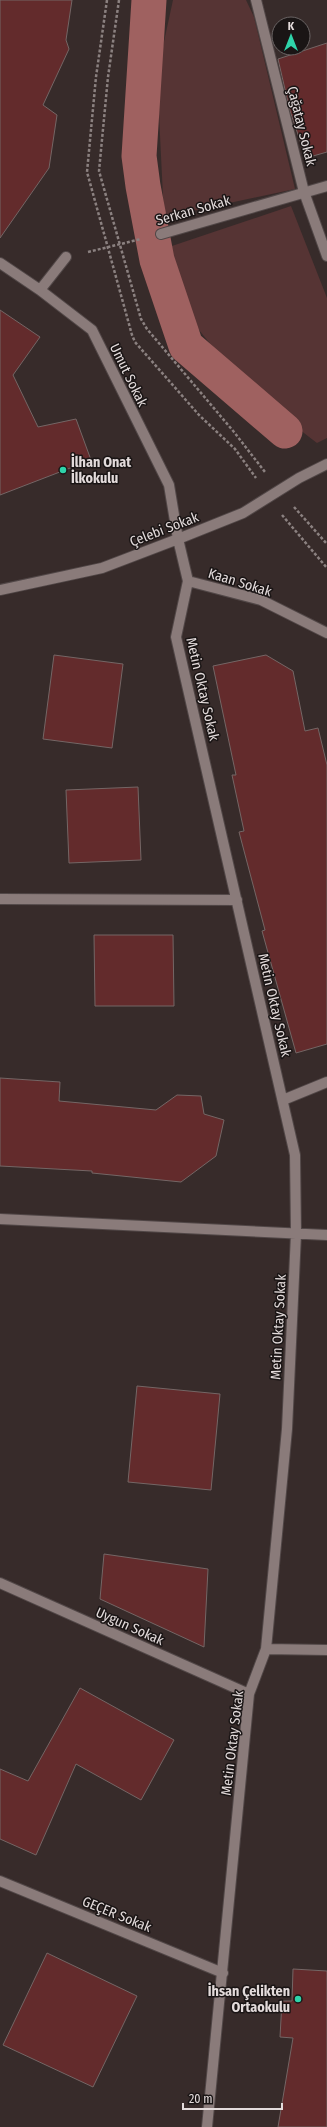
<svg xmlns="http://www.w3.org/2000/svg" width="327" height="2127" viewBox="0 0 327 2127" font-family="'Fira Sans Condensed',sans-serif">
	<style>
		.green { fill: #563434 }
		.lines { fill: none; stroke-linecap: round; stroke-linejoin: round }
		.canal { stroke: #9f6160; stroke-width: 35 }
		.building { fill: #632b2c; stroke: #746665 }
		.minor-casing { stroke: #514747; stroke-width: 12 }
		.path { stroke: #8b8180; stroke-width: 2.5; stroke-dasharray: 3 2; stroke-linecap: butt }
		.minor { stroke: #8a7b7a; stroke-width: 10 }
		.poi-dot { fill: #2fd4aa; stroke: #1a1515; stroke-width: 1.5 }
		.labels { text-anchor: middle; stroke-width: 3; stroke-linejoin: round; paint-order: stroke }
		.street-label { font-size: 14px; fill: #e3dbdb; stroke: #1a1515 }
		.poi-label { font-size: 14px; font-weight: bold; fill: #e3dbdb; stroke: #1a1515; text-anchor: start }
	</style>
	<rect width="100%" height="100%" fill="#372b2a"/>
	<path class="green" d="M173 0H246L254 17 295 189 164 217 157 74Z
		M291 206 327 298V438L317 443C272 409 215 357 184 309 173 292 167 269 160 250Z"/>
	<g class="lines">
		<path class="canal" d="M149 0 139 156 143 186 157 260 186 346 285 431"/>
	</g>
	<path class="building" d="M0 0H72L66 40 69 49 43 105 57 115 49 168 0 238Z
		M327 43V152L306 158 290 111 278 59Z
		M0 310 40 337 13 375 38 427 76 419 91 460 0 495Z
		M54 655 123 664 112 748 43 739Z
		M266 655 293 671 305 731 318 728 327 765V1044L296 1053 262 931 265 930 239 832 244 831 232 775H236L213 666Z
		M138 787 141 860 69 863 66 790Z
		M94 935H173L174 1006H95Z
		M0 1078 60 1082 59 1101 156 1110 177 1095 201 1096 204 1114 224 1120 216 1156 181 1182 92 1173V1171L0 1166Z
		M137 1386 220 1394 211 1490 128 1482Z
		M104 1554 208 1569 204 1647 100 1599Z
		M80 1688 174 1740 141 1800 76 1764 36 1855 0 1839V1769L28 1781Z
		M47 1953 137 1996 93 2087 3 2045Z
		M293 1969 327 1971V2127H278L293 2038 280 2037 282 2001H292Z"/>
	<g class="lines">
		<g class="minor-casing">
			<path id="minor" d="M256 0 304 192 327 256
				M161 234 327 186
				M0 263 40 290 92 330 169 485 178 539 188 581 176 637 295 1155 296 1234 287 1429 266 1649 249 1694 207 2127
				M40 290 66 257
				M188 581 261 600 327 633
				M0 590 102 568 178 539 243 513 299 478 327 464
				M0 899 237 900
				M283 1100 327 1082
				M0 1219 327 1235
				M0 1583 249 1694
				M266 1649 327 1650
				M0 1881 223 1973"/>
		</g>
		<path class="path" d="M107 0 96 77 87 172 132 335 135 342 199 415 235 449 256 478
			M119 0 108 77 99 171 141 319 147 329 234 432 265 472
			M88 252 141 239
			M294 507 327 544
			M282 515 327 568"/>
		<use href="#minor" class="minor"/>
	</g>
	<g class="poi-dot">
		<circle cx="63" cy="470" r="4"/>
		<circle cx="298" cy="1999" r="4"/>
	</g>
	<g class="labels">
		<g class="street-label">
			<text transform="translate(302 126) rotate(76)" y="5">Çağatay Sokak</text>
			<text transform="translate(193 210) rotate(-16)" y="5">Serkan Sokak</text>
			<text transform="translate(129 375) rotate(64)" y="5">Umut Sokak</text>
			<text transform="translate(164 529) rotate(-21)" y="5">Çelebi Sokak</text>
			<text transform="translate(240 582) rotate(17)" y="5">Kaan Sokak</text>
			<text transform="translate(203 689) rotate(77)" y="5">Metin Oktay Sokak</text>
			<text transform="translate(275 1005) rotate(77)" y="5">Metin Oktay Sokak</text>
			<text transform="translate(278 1327) rotate(-87)" y="5">Metin Oktay Sokak</text>
			<text transform="translate(130 1626) rotate(24)" y="5">Uygun Sokak</text>
			<text transform="translate(232 1743) rotate(-83)" y="5">Metin Oktay Sokak</text>
			<text transform="translate(117 1914) rotate(22)" y="5">GEÇER Sokak</text>
		</g>
		<g class="poi-label">
			<text x="71" y="467">İlhan Onat<tspan x="71" dy="16">İlkokulu</tspan></text>
			<text x="290" y="1996" text-anchor="end">İhsan Çelikten<tspan x="290" dy="16">Ortaokulu</tspan></text>
		</g>
	</g>
	<g transform="translate(291 36)"><circle r="19" fill="#1a1515" stroke="#6a6464"/>
	<path d="M0-3L7 15L0 10L-7 15Z" fill="#2fd4aa"/>
	<text y="-6" font-size="11" font-weight="bold" text-anchor="middle" fill="#e3dbdb">K</text>
	</g>
	<path d="M183 2103v6h99v-6" fill="none" stroke="#e3dbdb" stroke-width="2"/>
	<text x="189" y="2103" font-size="12" fill="#e3dbdb" stroke="#1a1515" stroke-width="3" paint-order="stroke">20 m</text>
</svg>
